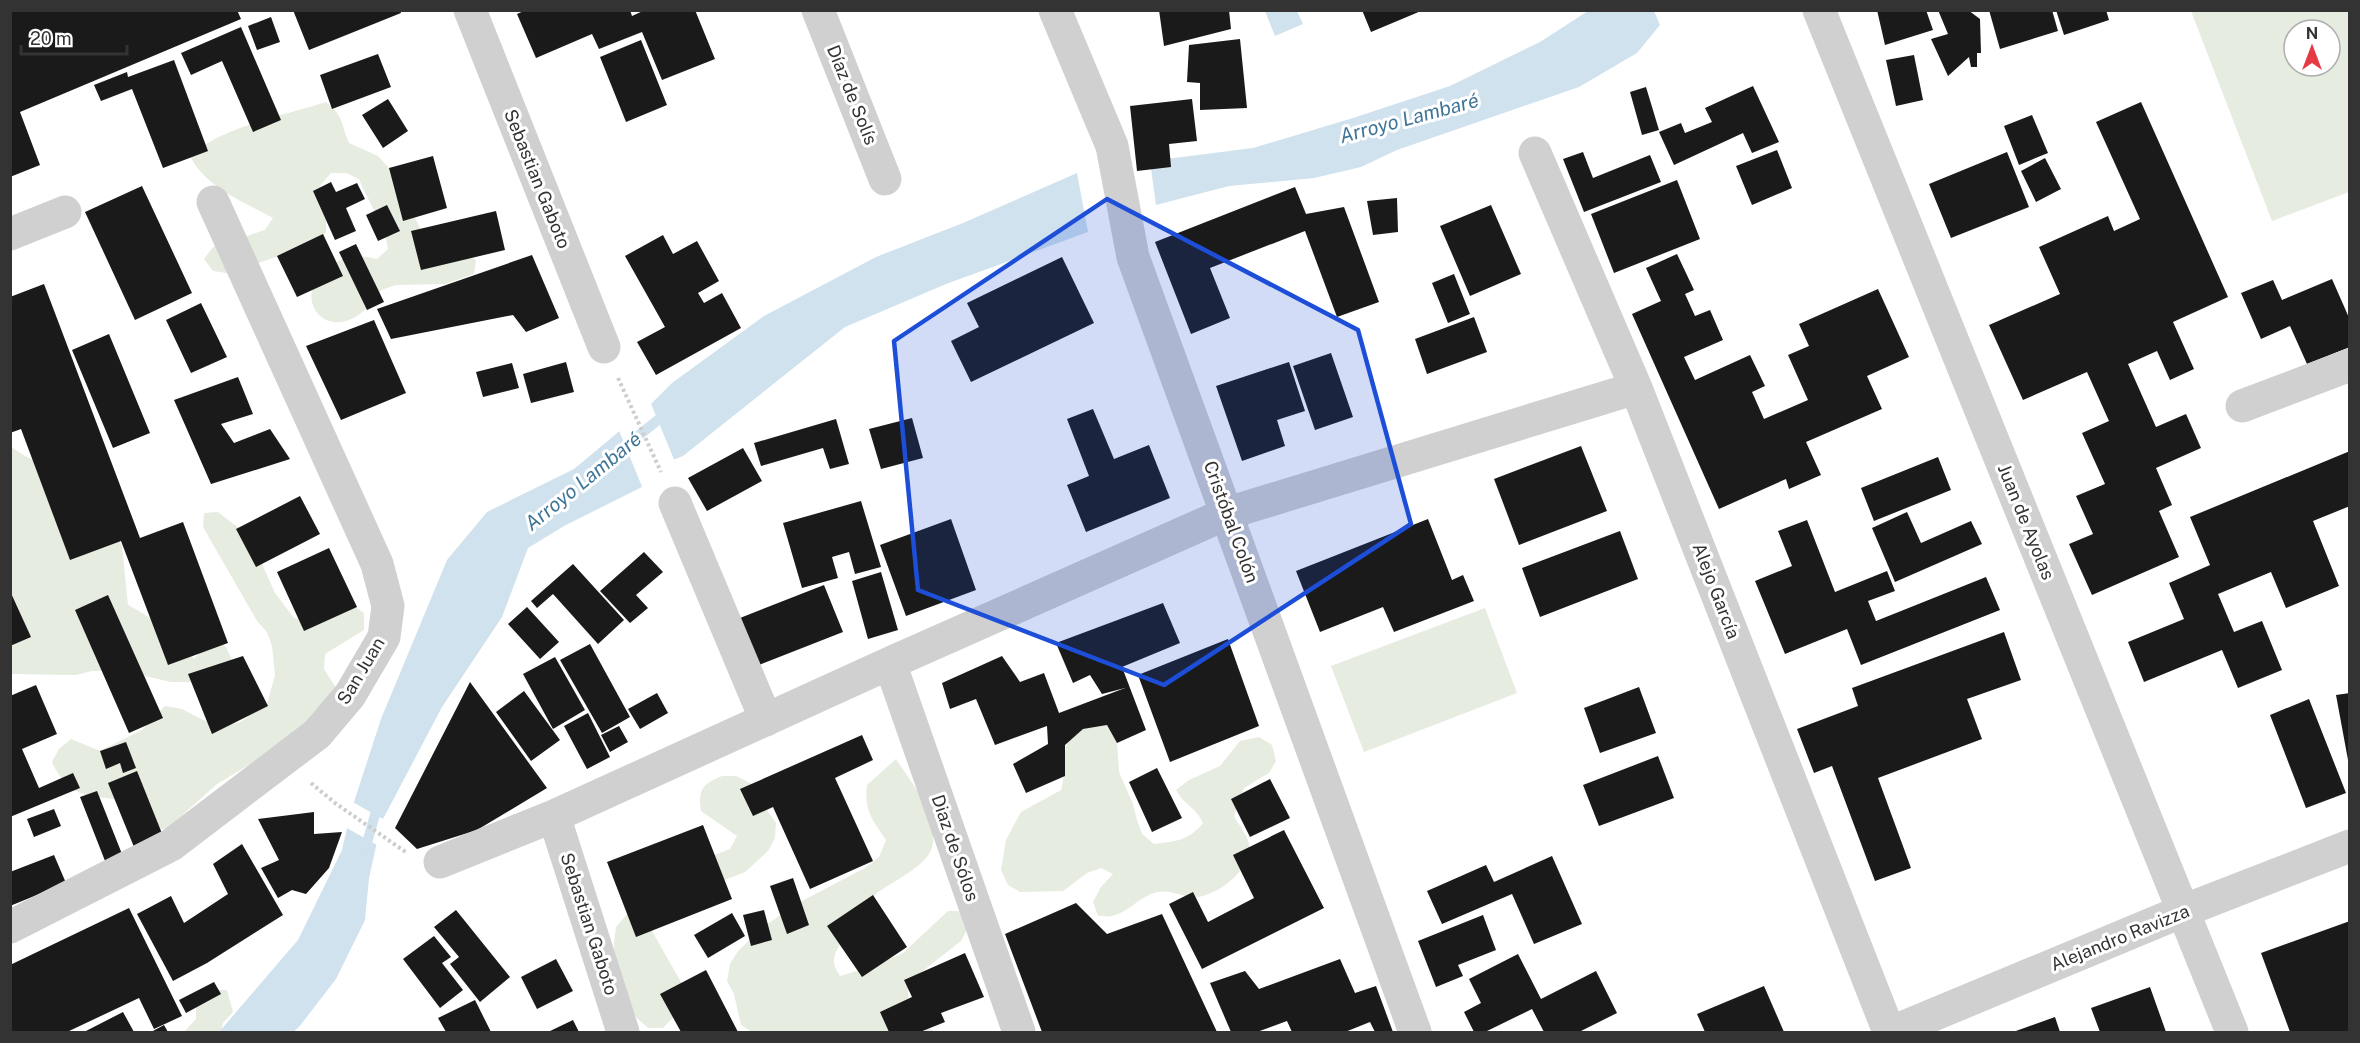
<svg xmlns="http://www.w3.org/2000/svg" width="2360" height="1043" viewBox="0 0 2360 1043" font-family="'Public Sans',sans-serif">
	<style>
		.green { fill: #e6ecdf; fill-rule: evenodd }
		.water { fill: #cfe2ee }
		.pier { fill: #fff }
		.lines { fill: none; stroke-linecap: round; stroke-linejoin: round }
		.stream { stroke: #cfe2ee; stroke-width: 10 }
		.building { fill: #1a1a1a }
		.path { stroke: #cdcdcd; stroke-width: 4; stroke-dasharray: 3 3; stroke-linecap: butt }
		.minor { stroke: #d0d0d0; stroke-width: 33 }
		.marked { fill: #1d4ed8; fill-opacity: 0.2; stroke: #1d4ed8; stroke-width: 4.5; stroke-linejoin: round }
		.labels { text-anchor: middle; stroke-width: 6; stroke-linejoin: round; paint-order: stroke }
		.street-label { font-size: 18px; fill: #333; stroke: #fff }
		.water-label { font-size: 20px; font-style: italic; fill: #3f7597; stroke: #fff }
	</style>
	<rect width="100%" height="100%" fill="#fff"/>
	<path class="green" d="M2191 11H2349V192L2272 221ZM2294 30H2330V66H2294Z
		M326 102C345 118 340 122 349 143L378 156 389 168 429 245 463 252 476 260 474 274 445 284 396 285 381 290C337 360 283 299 329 267 348 254 354 254 377 259L388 249C385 225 368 202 359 179L346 173H331L320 186 326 217V232L316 244 227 273 213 271 204 259 213 247 265 230 273 218C244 202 205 187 190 156 220 127 286 115 326 102Z
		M10 446 25 456 65 475 115 533 122 546 128 605C154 619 177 635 194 659L213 638 226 647 232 660 220 674 189 682H171L123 671H92L76 675 11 674Z
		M218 512 250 537 275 593 294 618 309 620 351 604 364 613V630L325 654 324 669 342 697 257 760 217 784 168 828 152 831C142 822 132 808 121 802 111 797 103 798 93 797 74 794 59 779 52 762L59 749 71 739 100 751 142 730 165 706 182 709 209 723 224 726 240 722 267 704 275 675 272 646 267 632 257 621 203 527 204 513Z
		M1485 608 1517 693 1364 752 1331 666Z
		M1107 725 1117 743 1119 772 1133 804 1137 820 1142 834 1154 844C1177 841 1188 841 1203 823 1195 806 1186 807 1176 790L1189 780 1220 766 1240 741 1259 737 1272 745 1276 761 1269 773 1244 788 1234 816C1238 824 1248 836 1249 844 1252 869 1220 894 1198 897 1183 898 1172 889 1157 892 1140 896 1129 912 1112 916 1108 917 1102 916 1098 916L1093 902 1101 887 1113 874 1101 868 1087 873 1063 891 1020 892 1008 885 1001 870 1006 840 1021 812 1061 790C1067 767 1060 755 1072 731Z
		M896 759C912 783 936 812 933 843 931 865 892 881 876 894 865 902 835 947 834 959 833 965 837 971 840 976L874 966 903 953 948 911H964L969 926 961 941 915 977 908 991 911 1021 936 1032H752L741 1025 734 994 727 981 730 964 738 951 763 927 800 902 865 868 879 857 886 840C872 819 864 811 867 785Z
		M722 776H736L752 784 757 796 776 823 775 838 768 851 745 872 701 889 651 915 652 931 686 991 684 1006 663 1028H648L636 1017 615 975 614 943 616 927 646 892 683 867 730 849 737 836 701 811C698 790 702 784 722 776Z
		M200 990H227L233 1012 223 1023 221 1032H184L196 1019V1004Z"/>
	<path class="water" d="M1265 11H1297L1303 24 1275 36Z
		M1588 11H1654L1660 25 1637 53 1579 87 1397 150 1361 167 1314 178 1229 186 1156 205 1150 161 1253 148 1353 118 1450 86 1540 42Z
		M1077 173 1088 232 946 284 845 327 683 456 670 461 645 410 672 383 764 316 876 257 963 223Z
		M628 424 650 483 564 526 528 548 502 617 442 707 383 819 353 805 381 719 447 560 487 512 574 469Z
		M348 824 377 842 369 878 365 920 336 979 299 1027 293 1032H219L298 940 342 850Z"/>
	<path class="pier" d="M650 401 675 462H668L643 411Z
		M627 421 631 423 653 482 652 485 643 489 618 428Z
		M351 801 386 821 382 822 351 807Z
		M350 821 378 840 379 846 345 827 346 822Z"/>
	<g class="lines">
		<path class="stream" d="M624 447 663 416
			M365 850 378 804"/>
	</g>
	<path class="building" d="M10 10H237L241 19 20 112 40 165 10 177Z
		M293 10H400L401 13 309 50Z
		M526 10H630L632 16 645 10H695L715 59 662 80 642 32 599 49 592 34 536 58 517 14Z
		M1159 10H1229L1231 29 1164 46Z
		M1362 10H1421V11L1371 32Z
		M1877 10H1926L1933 30 1885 45Z
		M1938 10H1968L1980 19 1981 53H1977V67H1971L1969 57 1948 76 1931 39 1948 34Z
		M1989 10H2052L2058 31 2000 49Z
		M2056 10H2106L2109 20 2064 35Z
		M271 17 280 42 257 50 248 26Z
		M241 27 281 120 253 132 222 61 191 75 181 53Z
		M1240 39 1247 108 1200 110V83L1187 82 1189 45Z
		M641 40 667 105 626 122 600 57Z
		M378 54 391 87 332 109 320 75Z
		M1914 55 1923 100 1896 106 1886 60Z
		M174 60 208 151 163 168 132 89 101 101 94 85 127 72 128 77Z
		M1753 86 1779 142 1752 153 1743 133 1674 165 1659 132 1681 123 1685 133 1712 122 1705 108Z
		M1646 87 1659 130 1642 135 1630 92Z
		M388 99 408 131 383 148 362 115Z
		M1192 99 1197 141 1169 144 1171 167 1137 171 1130 106Z
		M2141 102 2228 297 2173 322 2194 369 2170 380 2157 351 2128 364 2156 427 2186 414 2201 448 2156 468 2172 505 2159 511 2179 557 2092 595 2069 544 2093 534 2076 496 2105 484 2082 433 2109 421 2087 372 2023 400 1989 325 2060 294 2039 247 2108 216 2114 231 2140 219 2096 122Z
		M2032 115 2048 153 2019 165 2004 126Z
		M1777 150 1792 188 1752 205 1736 166Z
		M1583 152 1593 178 1650 155 1661 182 1584 212 1563 159Z
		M2007 152 2029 207 1951 238 1929 184Z
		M433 156 447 208 403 221 389 168Z
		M2045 158 2061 189 2036 202 2021 171Z
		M1677 180 1700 239 1614 273 1591 214Z
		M331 182 336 192 357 183 365 199 346 208 356 231 335 240 313 191Z
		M142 186 192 293 135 320 85 212Z
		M1295 187 1306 214 1344 207 1379 302 1337 317 1305 231 1210 268 1230 318 1191 334 1155 242Z
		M1397 198 1398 232 1373 235 1367 201Z
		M387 205 400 231 378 241 366 215Z
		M1491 205 1521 274 1470 296 1440 226Z
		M496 211 505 250 421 270 411 231Z
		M323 234 343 276 297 297 277 256Z
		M663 235 673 254 697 241 719 281 698 293 704 303 722 293 741 328 656 375 637 342 665 327 625 256Z
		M356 244 384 302 367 310 339 252Z
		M1677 254 1694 290 1685 294 1695 316 1710 310 1723 340 1684 357 1695 380 1750 355 1765 386 1752 392 1764 419 1808 400 1788 355 1809 346 1799 324 1878 289 1909 357 1867 376 1882 409 1806 442 1821 475 1789 489 1786 479 1719 509 1632 314 1661 301 1646 268Z
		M532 255 559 318 526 332 513 315 391 339 377 309Z
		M1062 257 1094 323 971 382 951 341 979 327 967 303Z
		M1454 274 1470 314 1448 323 1432 283Z
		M2332 279 2350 320V347L2307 364 2290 326 2261 339 2241 293 2273 280 2282 300Z
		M44 284 140 538 183 522 228 643 168 665 121 541 70 560 21 429 10 433V297Z
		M201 303 227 357 191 373 166 320Z
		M1474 317 1487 352 1427 374 1415 339Z
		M374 320 406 393 341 420 306 346Z
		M109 334 150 433 113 448 72 350Z
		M1331 353 1353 417 1315 430 1293 366Z
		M566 362 574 392 531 403 523 374Z
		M1289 362 1305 411 1277 420 1285 446 1242 461 1216 386Z
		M512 363 519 388 483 397 476 372Z
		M238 377 253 414 221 424 234 443 270 429 290 459 211 484 174 400Z
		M1093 409 1114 459 1149 445 1170 498 1086 532 1067 485 1089 476 1067 419Z
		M912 418 923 458 881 469 869 429Z
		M836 419 849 464 830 469 823 448 761 466 754 443Z
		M1581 446 1607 511 1519 545 1494 479Z
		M743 448 762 481 707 511 688 478Z
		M2350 451V506L2313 521 2339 586 2286 608 2271 572 2218 594 2234 632 2262 621 2282 670 2238 688 2222 650 2144 682 2128 642 2184 619 2169 583 2210 565 2190 517Z
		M1938 457 1951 490 1874 521 1861 488Z
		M300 496 320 534 256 567 236 529Z
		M861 501 881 567 855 574 849 552 832 557 838 578 802 588 783 523Z
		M1907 512 1921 543 1971 521 1982 544 1895 582 1872 528Z
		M951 519 976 590 906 616 880 545Z
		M1428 519 1452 580 1463 575 1474 601 1394 632 1383 607 1320 632 1296 571Z
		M1807 520 1835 592 1887 571 1895 591 1868 601 1876 621 1986 577 2000 610 1861 665 1847 629 1785 654 1755 581 1792 566 1778 531Z
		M1620 531 1638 579 1540 617 1522 568Z
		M329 548 357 607 304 631 277 572Z
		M644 552 663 572 636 595 648 608 630 623 600 591Z
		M573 564 624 620 598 644 553 594 537 608 531 601Z
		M881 572 898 630 868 639 852 581Z
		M824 585 843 632 759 665 740 618Z
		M10 591 31 637 10 646Z
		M108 595 163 718 129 733 75 610Z
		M1163 603 1180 643 1122 667 1146 730 1117 743 1107 725 1083 729 1065 745V776L1026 793 1013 764 1048 744 1047 726 995 745 976 699 950 709 942 683 1002 656 1020 682 1044 673 1059 713 1125 688 1102 694 1090 675 1073 683 1056 643Z
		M527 607 559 642 540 659 508 624Z
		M2004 632 2021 680 1967 699 1982 739 1878 778 1911 868 1875 881 1832 766 1814 773 1797 729 1858 706 1852 688Z
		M1228 639 1259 726 1170 762 1138 675Z
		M590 644 630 717 602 733 560 660Z
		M243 656 268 706 212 734 188 674Z
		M555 657 585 710 553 729 523 674Z
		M470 682 547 788 477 830 417 849 395 828Z
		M36 685 57 734 22 749 39 788 73 773 80 788 10 817V696Z
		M1639 687 1656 733 1600 753 1584 708Z
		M524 691 560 740 531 761 496 712Z
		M657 693 668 713 640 729 628 709Z
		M2350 693V760H2348L2336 695Z
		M2309 699 2346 793 2306 808 2270 715Z
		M588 713 610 757 587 769 564 726Z
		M619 726 628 742 610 752 601 735Z
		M862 735 873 760 835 778 873 861 810 889 773 807 753 816 740 789Z
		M126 742 136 768 123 773 120 763 106 769 100 751Z
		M1658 756 1674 798 1599 826 1583 785Z
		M1157 768 1182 818 1152 832 1129 782Z
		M137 771 163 836 134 847 108 783Z
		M1270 779 1290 818 1250 837 1231 799Z
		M97 791 124 859 107 866 80 797Z
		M54 809 61 826 34 837 27 819Z
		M314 812V834L342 832 329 868 306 894 292 890 278 898 261 868 279 860 258 819Z
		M703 825 732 899 636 937 607 862Z
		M1284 830 1324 908 1202 969 1169 904 1193 892 1208 922 1254 898 1233 855Z
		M242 844 283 915 207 963 173 981 137 914 171 896 184 923 228 894 213 864Z
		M54 855 66 883 10 906V872Z
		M1552 856 1582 924 1534 944 1512 894 1442 924 1427 891 1486 865 1494 882Z
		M793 878 809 925 787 934 770 886Z
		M873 895 907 947 862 977 827 926Z
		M1076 903 1107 934 1162 914 1217 1032H1042L1005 934Z
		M129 908 182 1016 154 1029 139 998 67 1032H10V965Z
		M456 910 510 977 480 1002 450 964 459 957 434 927Z
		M764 910 772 940 751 946 743 915Z
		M732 913 745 936 708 958 694 935Z
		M1483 915 1496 950 1458 965 1463 976 1436 987 1418 941Z
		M2350 921V1032H2290L2261 953Z
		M434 936 451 957 442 963 463 990 440 1008 403 959Z
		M965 953 984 997 941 1013 945 1022 920 1032H889L880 1012 912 997 904 980Z
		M1518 954 1541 999 1596 971 1617 1013 1579 1032H1544L1532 1009 1485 1032H1474L1464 1012 1481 1003 1469 979Z
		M556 959 573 991 537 1009 521 977Z
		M1340 959 1355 993 1376 986 1393 1032H1375L1370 1022 1345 1032H1292L1287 1021 1257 1032H1231L1210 983 1245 971 1259 989Z
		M706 970 738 1032H681L660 994Z
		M214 982 221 994 186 1013 179 1000Z
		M1764 986 1784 1032H1705L1697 1014Z
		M2150 987 2166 1032H2100L2091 1008Z
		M475 1000 491 1032H446L438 1018Z
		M123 1012 134 1032H84Z
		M2055 1017 2060 1032H2013Z
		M573 1020 579 1032H548Z
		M164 1025 168 1032H151Z"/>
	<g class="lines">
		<path class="path" d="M618 378 661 472
			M311 783 335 803 407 853"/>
		<path class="minor" d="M470 10 604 347
			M818 10 885 179
			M1055 10 1112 146 1133 257 1415 1032
			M1819 10 2232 1032
			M1535 153 1636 388 1889 1032
			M10 234 65 212
			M2242 406 2350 365
			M675 503 766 720
			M890 663 1019 1032
			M554 816 623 1032
			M440 862 554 816 890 663 1228 513 1636 388
			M10 927 171 845 317 734 350 695 384 637 388 606 377 564 213 202
			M1892 1032 2183 911 2350 846"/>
	</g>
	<path class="marked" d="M1107 199 1358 330 1411 524 1164 685 918 590 894 341Z"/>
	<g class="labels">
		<g class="street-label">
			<text transform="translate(852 95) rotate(68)" y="6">Díaz de Solís</text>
			<text transform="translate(537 179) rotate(68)" y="6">Sebastian Gaboto</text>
			<text transform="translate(1231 522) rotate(70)" y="6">Cristóbal Colón</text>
			<text transform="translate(2026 522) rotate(68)" y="6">Juan de Ayolas</text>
			<text transform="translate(1716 591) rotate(69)" y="6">Alejo García</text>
			<text transform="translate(361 671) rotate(-59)" y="6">San Juan</text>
			<text transform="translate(955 848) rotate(71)" y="6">Diaz de Sólos</text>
			<text transform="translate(589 924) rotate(72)" y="6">Sebastian Gaboto</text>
			<text transform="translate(2120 938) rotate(-22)" y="6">Alejandro Ravizza</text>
		</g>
		<g class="water-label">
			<text transform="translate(1409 118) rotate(-15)" y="7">Arroyo Lambaré</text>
			<text transform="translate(583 481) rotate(-39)" y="7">Arroyo Lambaré</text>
		</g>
	</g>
	<rect width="2360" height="1043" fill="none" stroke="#333333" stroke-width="24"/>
	<g transform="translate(2312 48)"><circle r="28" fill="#ffffff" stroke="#adadad" stroke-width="1.5"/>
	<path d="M0-4.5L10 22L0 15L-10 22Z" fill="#e63946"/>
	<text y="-9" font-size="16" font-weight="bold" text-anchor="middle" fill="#333333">N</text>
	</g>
	<path d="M21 45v9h106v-9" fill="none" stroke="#333333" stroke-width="3"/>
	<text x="30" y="45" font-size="18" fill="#333333" stroke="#ffffff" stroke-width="4.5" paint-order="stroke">20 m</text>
</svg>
